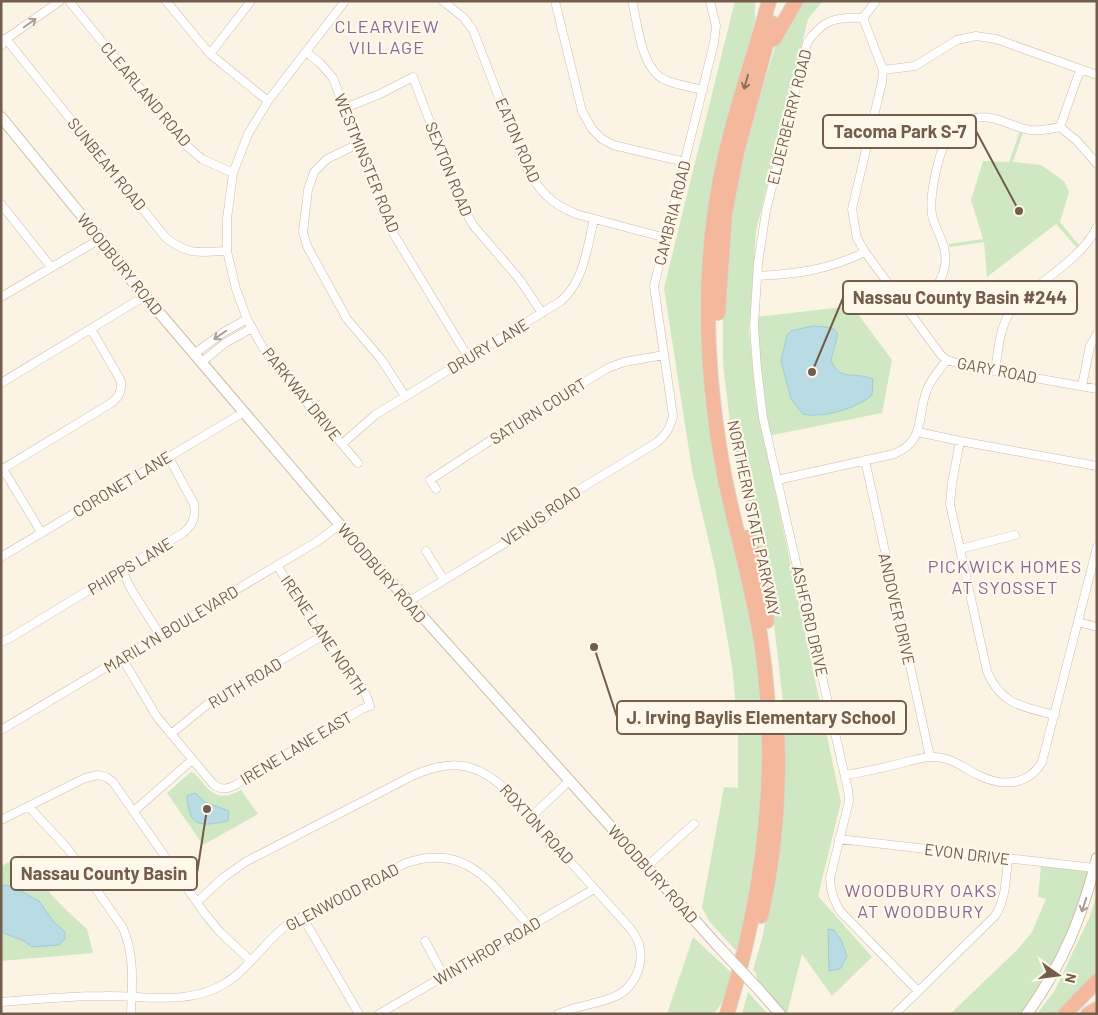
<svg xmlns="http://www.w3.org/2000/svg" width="1098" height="1015" viewBox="0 0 1098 1015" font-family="Barlow,sans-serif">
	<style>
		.green { fill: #cfe8c3; fill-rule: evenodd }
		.water { fill: #b9dbe4; stroke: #a0cad6 }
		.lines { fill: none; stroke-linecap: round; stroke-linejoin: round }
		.minor-casing { stroke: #cdbcab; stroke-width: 9 }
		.secondary-casing { stroke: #cfbda8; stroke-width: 12 }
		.motorway-casing { stroke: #dbd5d0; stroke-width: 16 }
		.minor { stroke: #fff; stroke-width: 8 }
		.secondary { stroke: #fff; stroke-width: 10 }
		.motorway { stroke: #f4b99c; stroke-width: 14 }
		.secondary-bridge-casing { stroke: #cfbda8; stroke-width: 12; stroke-linecap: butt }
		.secondary-bridge { stroke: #fff; stroke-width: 10 }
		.oneway { stroke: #ab9d92 }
		.oneway2 { stroke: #8d6f5a }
		.labels { text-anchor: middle; stroke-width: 4.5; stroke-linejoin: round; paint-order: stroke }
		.street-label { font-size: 16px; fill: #735c4a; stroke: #fef8ea }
		.neighbourhood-label { font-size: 18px; letter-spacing: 1px; fill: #896696; stroke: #fef8ea }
		.leader { fill: none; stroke: #735c4a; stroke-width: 2 }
		.callout-dot { fill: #735c4a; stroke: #fef8ea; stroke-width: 2 }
		.callout { fill: #fef8ea; stroke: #735c4a; stroke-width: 2 }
		.callout-label { font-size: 18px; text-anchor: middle; font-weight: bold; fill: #735c4a }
	</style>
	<rect width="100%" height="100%" fill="#fbf4e4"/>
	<path class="green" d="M735 1H755V20L747 55 718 154 703 252 701 321 707 389 761 668 764 745 762 814 753 893 739 954 709 921 702 907 724 787 738 788V730L732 666 715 568 692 470 664 288Z
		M800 1H823L808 19 756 231 749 331 756 401 841 802 818 896 872 957 832 996 802 954 787 1014H780L759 990 756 973 753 970 763 935 775 862 783 798V702L774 624 738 470 730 422 723 364V305L732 209 750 129 775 47 792 14Z
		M1020 131 1023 132 1013 162 1041 165 1064 181 1069 192 1060 222 1079 245 1077 248 1056 224 987 277 984 242 950 247 949 244 983 239 971 200 983 161 1009 162Z
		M852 306 892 360 882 413 768 436 755 317ZM812 326 828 327 838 339 831 361C839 377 850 374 866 376L854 406 820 416 803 414 791 399 781 361 787 335 792 331Z
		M191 772C196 774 199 778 203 783 215 798 224 799 241 790L258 814 203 845 167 793Z
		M23 855 49 892 64 908 87 929 93 953 1 961V866Z
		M1041 866 1090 872 1068 939 1025 1014H950L1017 950 1032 932 1046 899 1038 897Z
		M1097 893V974L1061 1014H1037L1055 990 1090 916Z
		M693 937 734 975 723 1001 714 1014H667Z
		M748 992 766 1012 767 1014H742Z"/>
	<path class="water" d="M812 326C848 327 837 334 831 361 841 382 855 371 873 379L872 395C857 408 823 419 803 414L791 399 781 361 787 335 791 331Z
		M195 793 205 802 229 811 228 821C201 826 189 829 187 796Z
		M4 885 12 886 39 901 53 921 65 932V939L59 945 32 947 24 941 1 932V886Z
		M828 929 834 930 841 940 847 956 840 969 829 971Z"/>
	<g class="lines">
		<g class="minor-casing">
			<path id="minor" d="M69 1 187 146 202 159 233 173
				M166 1 210 54 268 101
				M345 1 268 101 248 134 233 173 227 219V251L236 289 247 319 259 341 271 360 358 463
				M443 1 464 18 473 30 525 165C538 189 549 203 576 214L666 238
				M555 1 582 111 592 129 602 139 613 145 685 162
				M632 1C638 25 641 69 665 80 677 85 691 87 703 90
				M876 1 863 18C836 17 823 19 807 43L766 211 758 263 754 326 757 368 763 418 848 790 849 801 830 878C830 891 834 900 840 911L918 991
				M863 18 883 70 882 82 852 209 857 238 865 252 941 355 947 360 967 366 1097 389
				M1 39H6L166 238C190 256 198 252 227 251
				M1 46 6 39 60 1
				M306 52 320 63 333 78 390 228 468 357
				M210 54 251 1
				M883 70 915 66 957 40 976 36 996 39 1097 75
				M1080 70 1060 127 1077 141 1097 164
				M345 108 380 94 413 77 460 202 473 225 520 280 542 313
				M358 144 327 159 314 172 308 190 303 232 307 246 347 319 381 359 405 396
				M1 204 51 267
				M757 276C797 274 828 270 865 252
				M1 297 100 239
				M909 312C925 300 942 287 945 265 948 246 936 232 932 215 929 196 938 154 948 137 953 128 964 121 975 118 995 114 1011 127 1030 130 1040 131 1051 129 1060 127
				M194 354 224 332 247 319
				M202 362 225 343 252 328
				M995 371C998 352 999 331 1009 314 1014 305 1022 298 1030 292 1052 274 1085 253 1097 227
				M1 383 145 296
				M1082 386 1090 346 1097 334
				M918 432 960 441 1097 466
				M960 441 952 483 950 504 987 671C1001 705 1023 707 1055 715
				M342 444 375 415 561 301C584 281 587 248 594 219
				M865 460 930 757
				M3 469 41 532
				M1 470 108 405C118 399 122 393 121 381L91 329
				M777 480 894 454C925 441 917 419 926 392 930 380 939 370 947 360
				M436 489 430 480 531 414 608 368 624 362 664 355
				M960 549 1015 535
				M426 551 444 580
				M1 557 244 412
				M122 571 131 589 160 635
				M408 602 540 522 570 495 656 443C666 435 670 428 673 416L654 286 714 43 716 26 710 1
				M1078 622 1097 627
				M1 642 10 638 183 533C193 525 196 517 194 504L168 456
				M122 658 157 717 213 784C222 791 228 789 237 784L362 709 370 706C361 675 338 659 320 634 304 612 291 588 277 565
				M1 730 318 541 339 525
				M171 734 209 703 322 636
				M845 775C865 772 886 767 906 762 914 760 923 757 932 757 951 756 963 768 978 775 1002 787 1028 786 1042 762L1097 547
				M29 807 68 849 123 928C135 956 132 984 131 1014
				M134 811 192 760
				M531 817 569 781
				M1 820 85 778 98 775 106 777 113 782 205 914 220 932 251 961
				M839 839 1094 868
				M646 867 694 824
				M197 902 224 877 247 861 414 775C450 760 474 761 504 788L629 927C633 932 637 938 639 944 645 966 633 991 611 998 593 1005 575 1006 558 1014
				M302 916 359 1014
				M425 941 444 976
				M1 1002C36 999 70 996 104 996 144 995 187 1006 224 984 249 969 264 942 287 925L406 863C468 842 492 885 529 926
				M379 1014 594 889
				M895 1014 995 916C1006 899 1006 878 1008 858"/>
		</g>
		<g class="secondary-casing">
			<path id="secondary" d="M1 117 117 259 128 276 334 518 717 945
				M759 990 780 1014
				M1027 1014C1064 962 1081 919 1097 858"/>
		</g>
		<g class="motorway-casing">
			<path id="motorway" d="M774 39 796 1
				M718 313 725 213 737 152 772 23
				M749 537 763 595 767 621
				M761 916C775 855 780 789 777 727
				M727 1014C764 894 780 766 761 641 752 584 735 530 724 474 714 420 708 364 708 310 708 260 714 204 725 156 737 103 755 53 769 1
				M1065 1014 1097 981
				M1088 1014 1097 1009"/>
		</g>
		<use href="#minor" class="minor"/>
		<use href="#secondary" class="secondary"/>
		<use href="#motorway" class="motorway"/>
		<g class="secondary-bridge-casing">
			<path id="secondary-bridge" d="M717 945 759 990"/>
		</g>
		<use href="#secondary-bridge" class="secondary-bridge"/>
	</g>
	<defs><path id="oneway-shaft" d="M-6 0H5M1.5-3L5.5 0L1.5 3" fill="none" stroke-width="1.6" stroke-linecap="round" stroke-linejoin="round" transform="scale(1.25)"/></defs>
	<g class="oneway">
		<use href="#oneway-shaft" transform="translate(30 23) rotate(-35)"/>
		<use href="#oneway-shaft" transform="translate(220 335) rotate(145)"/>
		<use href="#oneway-shaft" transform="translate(1084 905) rotate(108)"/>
	</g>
	<use class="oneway2" href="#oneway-shaft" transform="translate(746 82) rotate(106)"/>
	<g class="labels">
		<g class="street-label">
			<text transform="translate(146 94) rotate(50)" y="6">CLEARLAND ROAD</text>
			<text transform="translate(789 117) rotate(-76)" y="6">ELDERBERRY ROAD</text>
			<text transform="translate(518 140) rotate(67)" y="6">EATON ROAD</text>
			<text transform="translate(367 163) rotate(68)" y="6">WESTMINSTER ROAD</text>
			<text transform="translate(107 164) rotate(51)" y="6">SUNBEAM ROAD</text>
			<text transform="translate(449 169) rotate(68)" y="6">SEXTON ROAD</text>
			<text transform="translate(672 213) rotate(-76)" y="6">CAMBRIA ROAD</text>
			<text transform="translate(120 264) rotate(51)" y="6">WOODBURY ROAD</text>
			<text transform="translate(488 346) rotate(-31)" y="6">DRURY LANE</text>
			<text transform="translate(997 370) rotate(11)" y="6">GARY ROAD</text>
			<text transform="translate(302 394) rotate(51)" y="6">PARKWAY DRIVE</text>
			<text transform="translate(538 411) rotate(-32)" y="6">SATURN COURT</text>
			<text transform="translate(122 484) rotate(-31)" y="6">CORONET LANE</text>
			<text transform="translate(541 516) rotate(-35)" y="6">VENUS ROAD</text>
			<text transform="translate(754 518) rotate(78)" y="6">NORTHERN STATE PARKWAY</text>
			<text transform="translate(130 566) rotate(-31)" y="6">PHIPPS LANE</text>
			<text transform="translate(382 573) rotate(49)" y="6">WOODBURY ROAD</text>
			<text transform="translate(897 609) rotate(77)" y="6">ANDOVER DRIVE</text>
			<text transform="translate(810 621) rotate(77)" y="6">ASHFORD DRIVE</text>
			<text transform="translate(171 629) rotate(-31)" y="6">MARILYN BOULEVARD</text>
			<text transform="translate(324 635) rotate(56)" y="6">IRENE LANE NORTH</text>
			<text transform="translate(245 683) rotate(-31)" y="6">RUTH ROAD</text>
			<text transform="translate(296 748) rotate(-31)" y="6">IRENE LANE EAST</text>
			<text transform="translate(537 824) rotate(48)" y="6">ROXTON ROAD</text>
			<text transform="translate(967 854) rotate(7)" y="6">EVON DRIVE</text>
			<text transform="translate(653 874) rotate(48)" y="6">WOODBURY ROAD</text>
			<text transform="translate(342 897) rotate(-28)" y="6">GLENWOOD ROAD</text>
			<text transform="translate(487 951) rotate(-30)" y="6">WINTHROP ROAD</text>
		</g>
		<g class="neighbourhood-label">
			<text x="387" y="33">CLEARVIEW<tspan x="387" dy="21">VILLAGE</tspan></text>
			<text x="1005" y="573">PICKWICK HOMES<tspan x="1005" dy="21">AT SYOSSET</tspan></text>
			<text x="921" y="897">WOODBURY OAKS<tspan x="921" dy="21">AT WOODBURY</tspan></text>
		</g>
	</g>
	<path class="leader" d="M1019 211L976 131M812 372L843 298M594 647L617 717M207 809L197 873"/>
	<g class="callout-dot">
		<circle cx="1019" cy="211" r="5"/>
		<circle cx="812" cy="372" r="5"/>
		<circle cx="594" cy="647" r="5"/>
		<circle cx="207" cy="809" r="5"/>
	</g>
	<g class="callout">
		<rect x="823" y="115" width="153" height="33" rx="5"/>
		<rect x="843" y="281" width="234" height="33" rx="5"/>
		<rect x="617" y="701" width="289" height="33" rx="5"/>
		<rect x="11" y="857" width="186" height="33" rx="5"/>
	</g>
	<g class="callout-label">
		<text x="900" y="138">Tacoma Park S-7</text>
		<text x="960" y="304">Nassau County Basin #244</text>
		<text x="761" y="724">J. Irving Baylis Elementary School</text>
		<text x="104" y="880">Nassau County Basin</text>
	</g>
	<rect width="1098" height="1015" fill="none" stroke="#735c4a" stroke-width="5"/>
	<g transform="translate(1058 975) rotate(104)" stroke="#fef8ea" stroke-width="4" paint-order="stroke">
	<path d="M0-4L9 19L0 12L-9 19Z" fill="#735c4a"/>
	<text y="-8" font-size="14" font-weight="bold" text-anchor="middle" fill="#735c4a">N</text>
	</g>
</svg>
